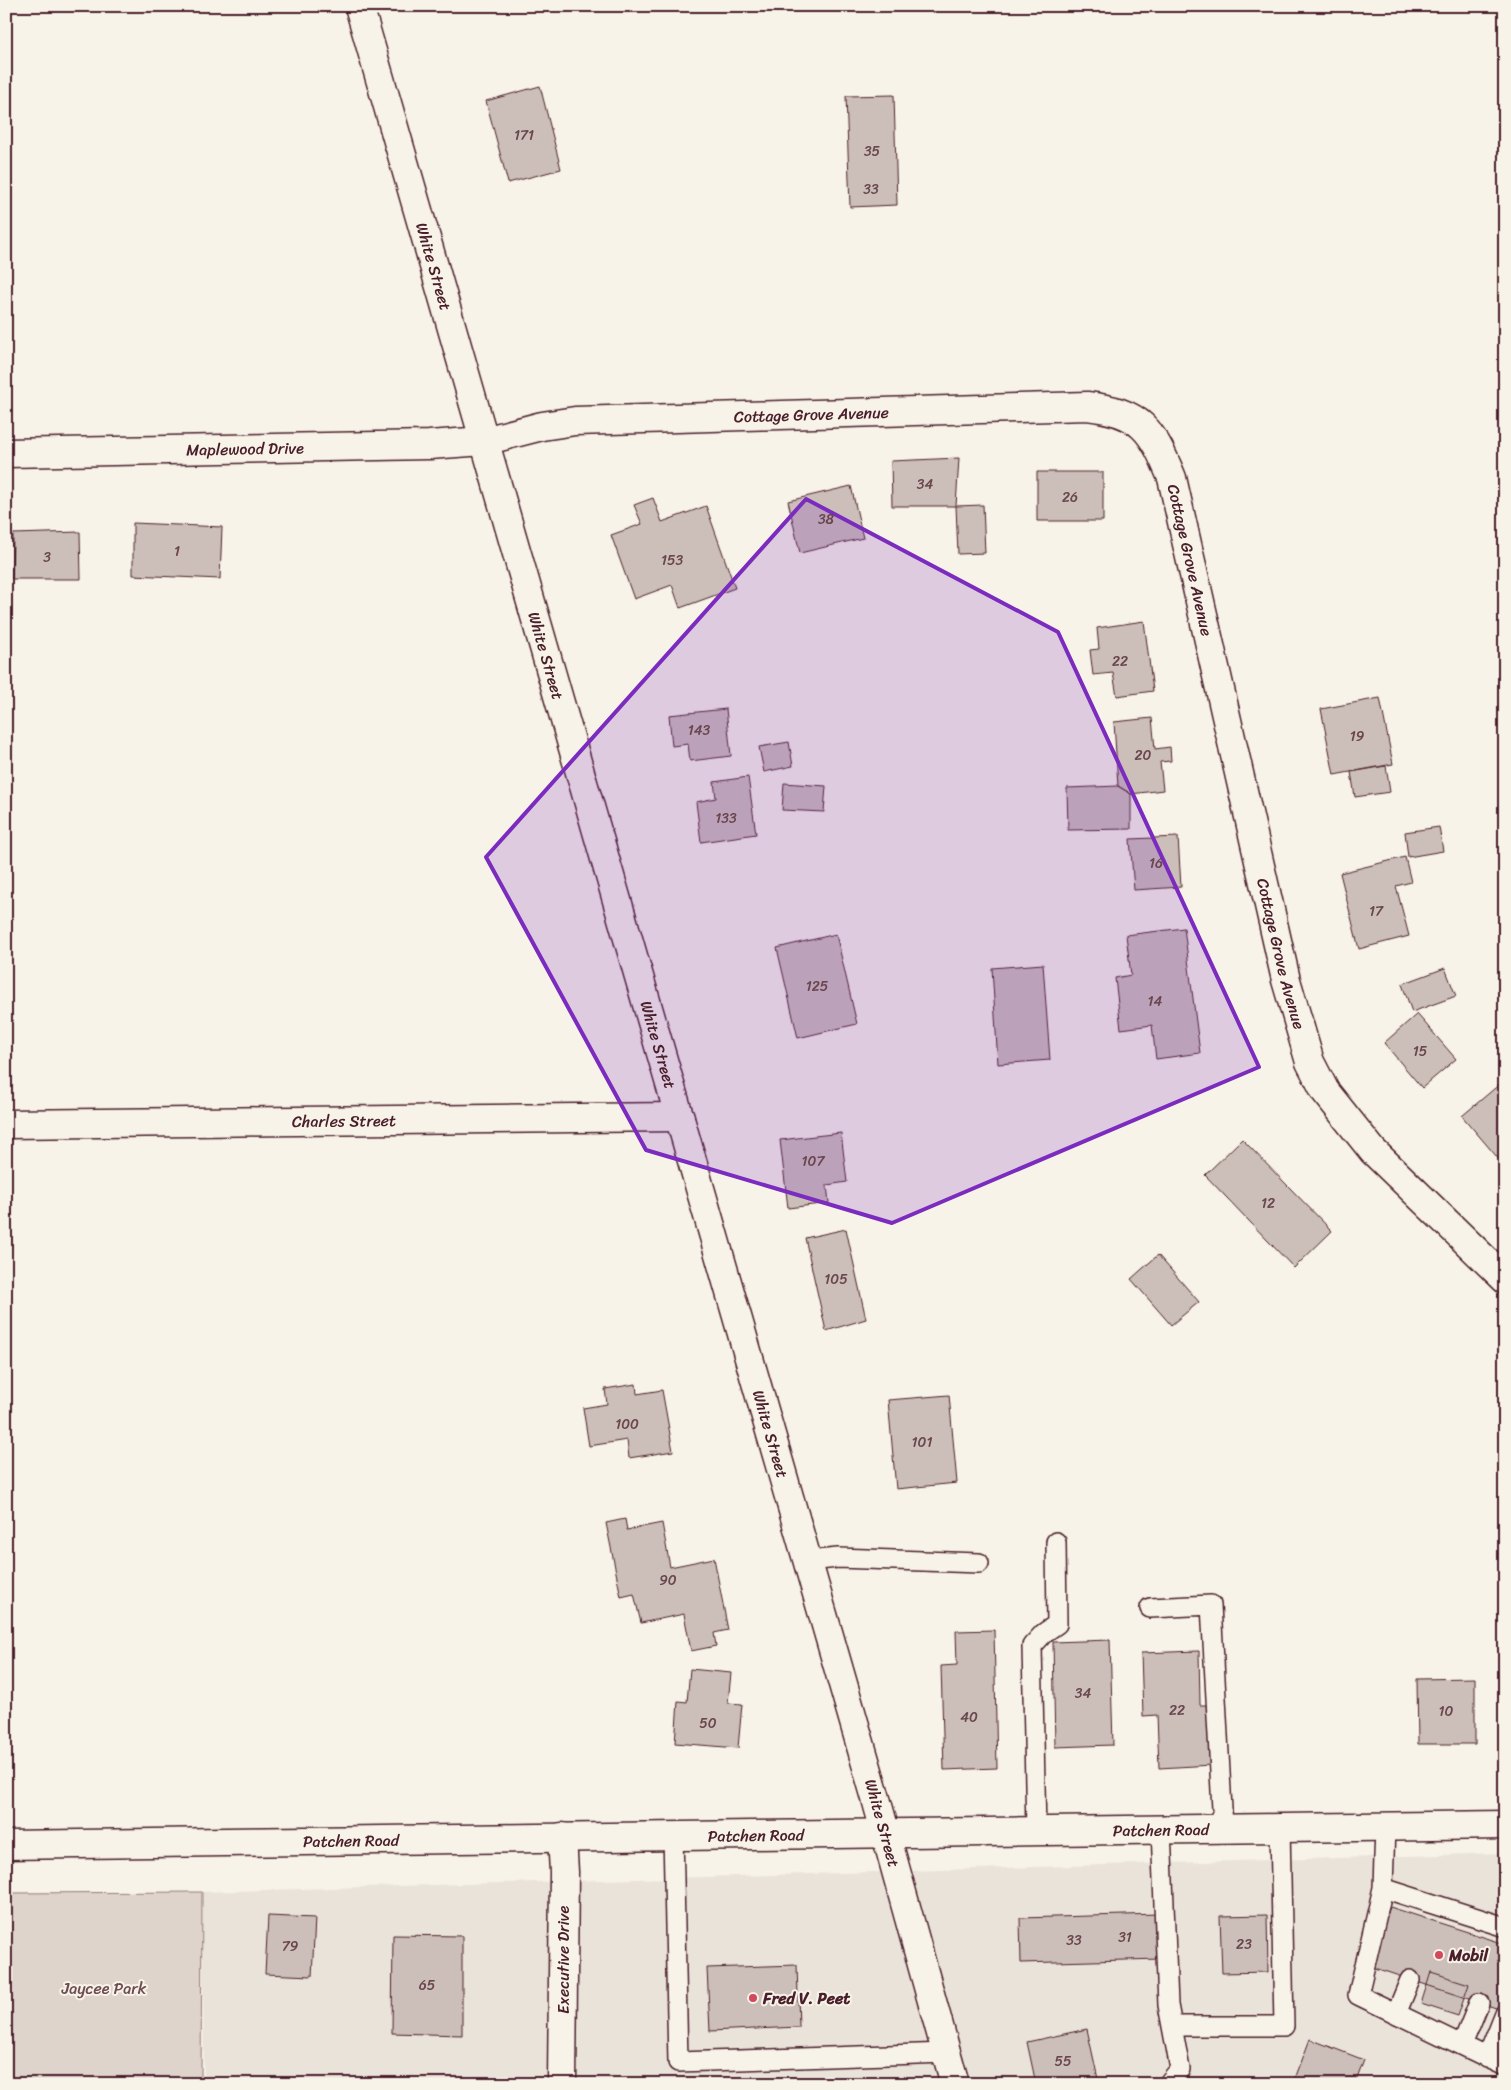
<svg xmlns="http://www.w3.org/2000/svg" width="1511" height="2090" viewBox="0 0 1511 2090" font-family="Sriracha,sans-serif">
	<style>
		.built { fill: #eae3da }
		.green { fill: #ded4cc; stroke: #947a7c }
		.building { fill: #ccbfb9; stroke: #4a1f2b }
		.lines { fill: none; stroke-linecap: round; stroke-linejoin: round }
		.service-casing { stroke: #4a1f2b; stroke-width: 22 }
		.minor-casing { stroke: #4a1f2b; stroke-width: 31 }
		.tertiary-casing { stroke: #4a1f2b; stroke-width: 31 }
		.service { stroke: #f7f3e8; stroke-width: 19 }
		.minor { stroke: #f7f3e8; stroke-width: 28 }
		.tertiary { stroke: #f7f3e8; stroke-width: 28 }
		.marked { fill: #7b2cbf; fill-opacity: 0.2; stroke: #7b2cbf; stroke-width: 4; stroke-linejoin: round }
		.poi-dot { fill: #d1495b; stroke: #f7f3e8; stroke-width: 2 }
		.labels { text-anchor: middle; stroke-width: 4; stroke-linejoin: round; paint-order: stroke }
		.number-label { font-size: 14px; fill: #6a474e }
		.street-label { font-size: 16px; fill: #4a1f2b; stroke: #f7f3e8 }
		.poi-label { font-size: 16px; font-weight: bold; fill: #4a1f2b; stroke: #f7f3e8; text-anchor: start }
		.park-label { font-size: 16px; fill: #6f4c53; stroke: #f7f3e8 }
	</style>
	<rect width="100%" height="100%" fill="#f7f3e8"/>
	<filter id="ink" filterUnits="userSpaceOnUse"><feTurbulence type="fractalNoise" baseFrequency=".02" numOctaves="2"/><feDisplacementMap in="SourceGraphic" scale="10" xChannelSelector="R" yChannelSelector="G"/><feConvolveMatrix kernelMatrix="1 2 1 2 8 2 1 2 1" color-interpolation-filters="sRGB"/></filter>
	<g filter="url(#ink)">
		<path class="built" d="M1505 1853V2084H204L202 1892Z"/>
		<path class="green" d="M202 1892 201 2084H6V1893Z"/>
		<path class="building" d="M540 86 561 169 508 183 486 101Z
			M894 95 897 205 850 207 846 96Z
			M959 458 956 506H892L891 461Z
			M1037 472H1103V521H1037Z
			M851 486 863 538 800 553 788 501Z
			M653 498 662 522 706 506 735 588 680 608 672 585 634 599 611 535 642 524 634 505Z
			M983 505 985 553 958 554 956 506Z
			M133 523 222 527 220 579 133 575Z
			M80 532 81 579H12L13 534Z
			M1144 621 1153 691 1117 696 1113 673 1093 675 1090 650 1099 649 1097 628Z
			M1380 698 1393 764 1334 775 1321 709Z
			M726 709 731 756 690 761 688 744 672 746 669 715Z
			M1152 718 1155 749 1170 747 1171 761 1160 762 1163 790 1131 794 1118 786 1114 722Z
			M789 742 793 766 764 772 759 747Z
			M1386 766 1390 792 1355 797 1351 772Z
			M748 777 756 834 701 842 696 802 716 798 714 782Z
			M784 783 826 786 824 812 782 810Z
			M1118 786 1131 794V829L1068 830 1067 788Z
			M1439 827 1443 851 1408 857 1405 832Z
			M1178 837 1181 887 1134 890 1130 839Z
			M1405 857 1411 882 1396 886 1409 936 1359 949 1340 873Z
			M1184 928 1200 1053 1156 1059 1152 1025 1121 1029 1115 978 1131 975 1126 935Z
			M836 934 857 1024 798 1038 777 948Z
			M1043 964 1050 1060 998 1064 992 968Z
			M1445 968 1456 996 1412 1012 1402 984Z
			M1417 1014 1456 1059 1422 1088 1384 1043Z
			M1501 1083 1505 1087V1163L1503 1164 1462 1116Z
			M841 1133 847 1182 827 1185 829 1203 788 1208 780 1140Z
			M1242 1139 1332 1231 1294 1268 1205 1175Z
			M846 1229 866 1319 826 1331 805 1238Z
			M1158 1255 1199 1302 1171 1325 1131 1279Z
			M636 1384 637 1394 662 1390 673 1451 629 1458 627 1440 589 1446 583 1408 607 1404 605 1389Z
			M949 1395 957 1483 896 1489 888 1400Z
			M625 1519 627 1530 662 1523 670 1567 714 1558 728 1630 714 1633 716 1646 691 1651 684 1614 641 1623 634 1594 621 1597 606 1523Z
			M994 1630 997 1768 944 1770 941 1666 957 1665 956 1631Z
			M1110 1640 1113 1745 1055 1747 1053 1642Z
			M1199 1651 1200 1705H1210L1212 1765 1159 1768 1157 1715 1143 1716 1141 1653Z
			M690 1669 731 1673 728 1703 742 1704 738 1748 675 1743 678 1701 687 1702Z
			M1475 1678V1744H1418L1417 1679Z
			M1390 1907 1505 1944V2011L1369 1966Z
			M1159 1914 1160 1959 1021 1963 1020 1918Z
			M1267 1915 1268 1972 1222 1973 1220 1916Z
			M268 1916 315 1918 312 1976 265 1974Z
			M393 1935 462 1936V2035L392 2033Z
			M797 1965 799 2027 710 2031 707 1968Z
			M1431 1972 1469 1984 1458 2016 1421 2004Z
			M1087 2029 1098 2079 1080 2084H1036L1027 2042Z
			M1310 2039 1364 2060 1355 2084H1293Z"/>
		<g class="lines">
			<g class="service-casing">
				<path id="service" d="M808 1561 838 1558 979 1563
					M1150 1608 1211 1605 1223 1828
					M1161 1829 1168 2005 1180 2069 1168 2084
					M1036 1831 1032 1646 1044 1633 1057 1624 1056 1542
					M673 1834 678 2062 947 2053
					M1383 1888 1385 1826
					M1505 1927 1383 1888 1358 1995 1505 2066
					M1396 2014 1410 1980
					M1172 2026H1284L1280 1828
					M1462 2045 1479 2003
					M1487 2058 1505 2013"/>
			</g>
			<g class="minor-casing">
				<g id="minor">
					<path id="s1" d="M6 453 429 445 484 441 542 426 575 421 1087 406C1141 412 1152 429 1172 478L1286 980 1310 1062 1325 1091 1373 1151 1505 1279"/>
					<path id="s2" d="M6 1124 680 1117"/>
					<path d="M562 1837 564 1872 562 2084"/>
				</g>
			</g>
			<g class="tertiary-casing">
				<g id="tertiary">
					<path id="s3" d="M359 6 875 1795 955 2084"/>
					<path id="s4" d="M6 1845 1505 1825"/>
				</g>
			</g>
			<use href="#service" class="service"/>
			<use href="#minor" class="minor"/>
			<use href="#tertiary" class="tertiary"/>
		</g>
	</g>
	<path class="marked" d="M806 499 1058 632 1259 1067 892 1223 646 1150 486 857Z"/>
	<g class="poi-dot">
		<circle cx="1439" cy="1955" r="5"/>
		<circle cx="753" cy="1998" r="5"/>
	</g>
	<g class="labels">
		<g class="number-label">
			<text x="524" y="140">171</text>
			<text x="872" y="156">35</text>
			<text x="871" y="194">33</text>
			<text x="925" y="489">34</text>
			<text x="1070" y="502">26</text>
			<text x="826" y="524">38</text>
			<text x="177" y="556">1</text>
			<text x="47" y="562">3</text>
			<text x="672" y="565">153</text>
			<text x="1120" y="666">22</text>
			<text x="699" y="735">143</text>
			<text x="1357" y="741">19</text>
			<text x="1143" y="760">20</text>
			<text x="726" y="823">133</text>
			<text x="1156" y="868">16</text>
			<text x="1376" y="916">17</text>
			<text x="817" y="991">125</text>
			<text x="1155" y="1006">14</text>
			<text x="1420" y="1056">15</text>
			<text x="813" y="1166">107</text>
			<text x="1268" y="1208">12</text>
			<text x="836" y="1284">105</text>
			<text x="627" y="1429">100</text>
			<text x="922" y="1447">101</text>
			<text x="668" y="1585">90</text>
			<text x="1083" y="1698">34</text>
			<text x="1177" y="1715">22</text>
			<text x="1446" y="1716">10</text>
			<text x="969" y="1722">40</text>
			<text x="708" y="1728">50</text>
			<text x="1125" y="1942">31</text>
			<text x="1074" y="1945">33</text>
			<text x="1244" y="1949">23</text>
			<text x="290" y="1951">79</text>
			<text x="427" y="1990">65</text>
			<text x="1063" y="2066">55</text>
		</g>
		<g class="street-label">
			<text dy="6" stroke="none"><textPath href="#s3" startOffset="271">White Street</textPath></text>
			<text dy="6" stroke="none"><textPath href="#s1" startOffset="808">Cottage Grove Avenue</textPath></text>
			<text dy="6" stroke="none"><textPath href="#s1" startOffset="239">Maplewood Drive</textPath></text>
			<text dy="6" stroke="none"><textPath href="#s1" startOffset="1288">Cottage Grove Avenue</textPath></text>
			<text dy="6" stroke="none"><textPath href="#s3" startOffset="676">White Street</textPath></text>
			<text dy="6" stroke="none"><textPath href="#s1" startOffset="1692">Cottage Grove Avenue</textPath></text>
			<text dy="6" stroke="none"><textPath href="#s3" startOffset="1081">White Street</textPath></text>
			<text dy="6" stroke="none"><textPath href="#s2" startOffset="338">Charles Street</textPath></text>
			<text dy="6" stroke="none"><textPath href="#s3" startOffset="1486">White Street</textPath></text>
			<text dy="6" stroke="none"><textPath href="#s3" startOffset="1891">White Street</textPath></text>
			<text dy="6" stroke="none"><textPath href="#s4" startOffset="1155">Patchen Road</textPath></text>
			<text dy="6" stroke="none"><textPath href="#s4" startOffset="750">Patchen Road</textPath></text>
			<text dy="6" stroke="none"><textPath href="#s4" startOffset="345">Patchen Road</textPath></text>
			<text transform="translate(563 1960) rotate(-90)" y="6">Executive Drive</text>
		</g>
		<g class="poi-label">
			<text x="1449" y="1961">Mobil</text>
			<text x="763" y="2004">Fred V. Peet</text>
		</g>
		<g class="park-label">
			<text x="104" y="1994">Jaycee Park</text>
		</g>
	</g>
	<rect width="1511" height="2090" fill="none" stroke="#f7f3e8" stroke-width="25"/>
	<rect x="12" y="12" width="1486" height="2065" fill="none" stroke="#4a1f2b" stroke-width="2" filter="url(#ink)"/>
</svg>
